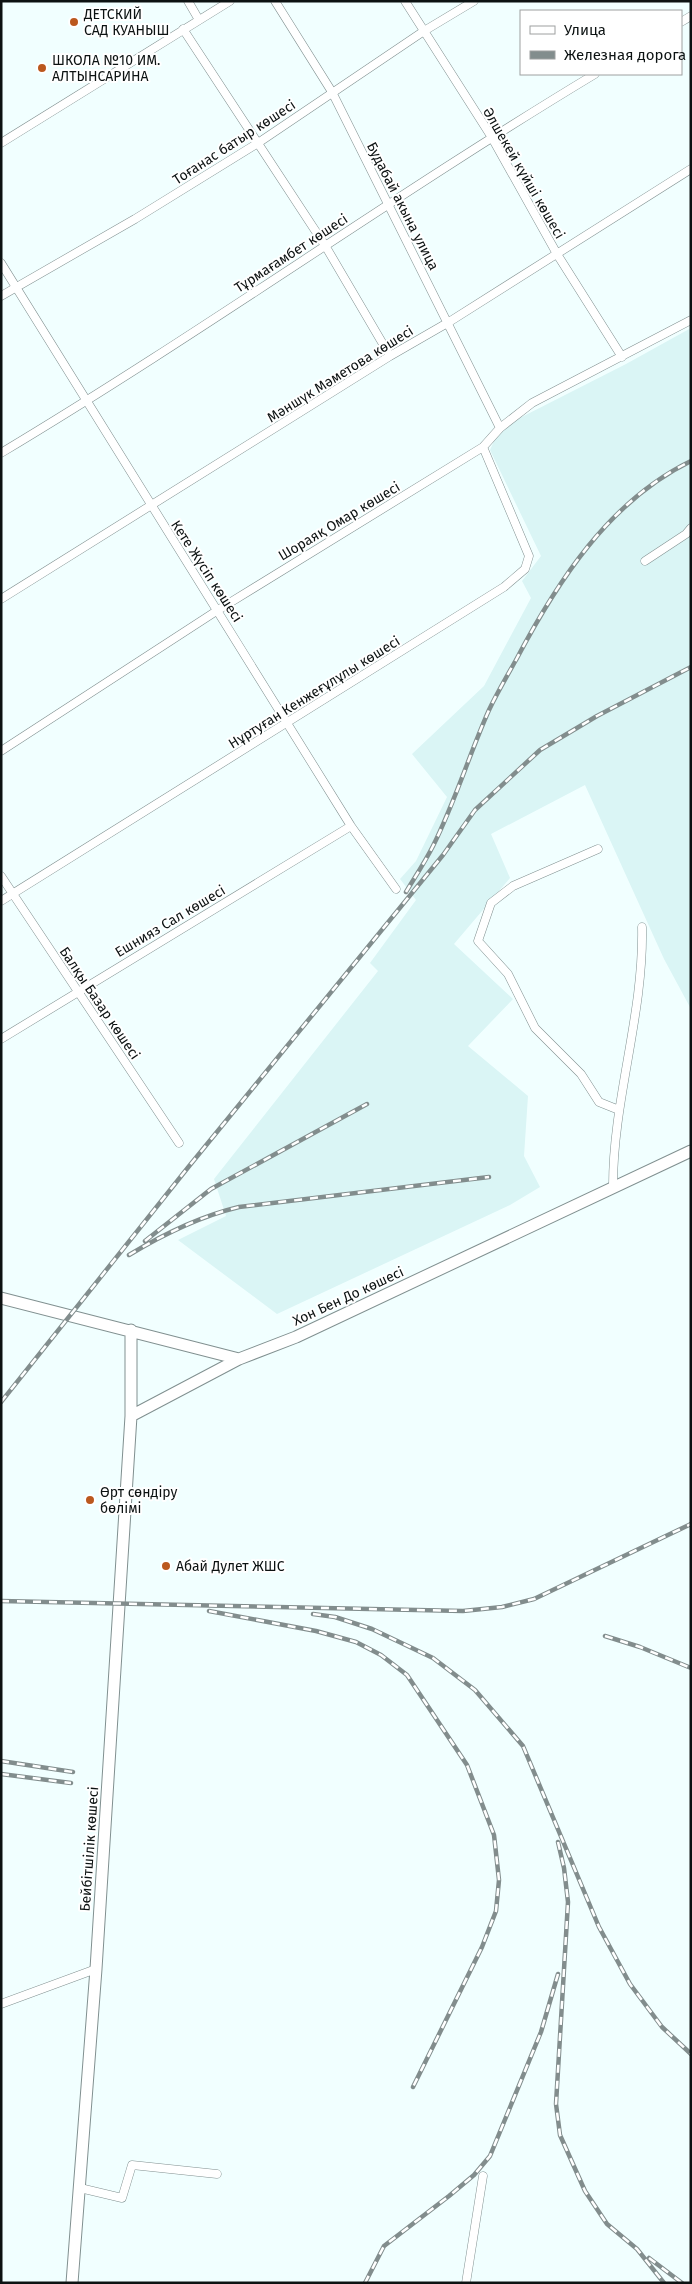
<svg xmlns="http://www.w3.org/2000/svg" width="692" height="2284" viewBox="0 0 692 2284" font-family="'Fira Sans',sans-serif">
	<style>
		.built { fill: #daf5f5 }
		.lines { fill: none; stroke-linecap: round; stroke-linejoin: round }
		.street-casing { stroke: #819090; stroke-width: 9 }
		.secondary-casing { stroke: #819090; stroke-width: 13 }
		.street { stroke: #fff; stroke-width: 8 }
		.secondary { stroke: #fff; stroke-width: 11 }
		.rail-casing { stroke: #828d8d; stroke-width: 4.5 }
		.rail { stroke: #fff; stroke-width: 2.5; stroke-dasharray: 8; stroke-linecap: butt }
		.poi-dot { fill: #bb581e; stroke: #fff; stroke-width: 2 }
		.labels { text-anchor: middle; stroke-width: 4; stroke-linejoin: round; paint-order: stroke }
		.poi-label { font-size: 14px; fill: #0c1212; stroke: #fff; text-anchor: start }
		.street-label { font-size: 14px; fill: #0c1212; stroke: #fff }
	</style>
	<rect width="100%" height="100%" fill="#f1ffff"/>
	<path class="built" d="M691 328V1009L664 959 585 785 491 834 510 878 454 944 513 999 468 1046 528 1096 524 1156 540 1187 510 1205 277 1314 178 1240 226 1216 214 1179 378 971 370 963 416 900 400 879 416 861 447 797 412 754 484 686 531 598 522 581 541 556 490 450 500 428 626 364Z"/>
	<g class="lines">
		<g class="street-casing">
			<path id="street" d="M188 1 199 20
				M275 1 332 92 500 428
				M405 1 491 136 557 254 622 357
				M681 22 691 16
				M183 29 326 247 390 356
				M1 143 230 1
				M1 263 351 826 396 889
				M1 296 135 219 258 143 424 31 474 1
				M1 453C203 332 394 195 595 74
				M645 561 686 534 691 528
				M1 599 390 356 449 322 691 169
				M1 751 218 610 483 447 500 428 532 403 691 320
				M598 849 513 886 491 903 478 941 508 974 535 1028 581 1074 599 1102 619 1110
				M1 876 179 1143
				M1 901 504 587 525 569 529 556 483 447
				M1 1039 351 826
				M613 1186C613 1099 644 1014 642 927
				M1 2004 96 1969
				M80 2188 122 2198 132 2165 217 2174
				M466 2283 483 2176"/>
		</g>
		<g class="secondary-casing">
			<path id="secondary" d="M1 1298 239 1359 296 1337 691 1151
				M131 1416 239 1359
				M72 2283 96 1969 131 1416V1330"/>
		</g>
		<use href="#street" class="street"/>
		<use href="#secondary" class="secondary"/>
		<g class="rail-casing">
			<path id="rail" d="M406 892C415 877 425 862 433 846 455 802 469 755 489 710 497 693 507 676 516 660 557 582 609 501 691 461
				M145 1241 211 1189 367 1104
				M129 1255C162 1235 201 1216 239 1207L489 1177
				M1 1402 190 1165 443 855 475 810 540 750 597 716 691 667
				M1 1601 463 1611 502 1607 534 1599 691 1524
				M209 1611 316 1631 356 1642 381 1655 407 1675 467 1765 494 1835 499 1880 496 1911 482 1947 413 2087
				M313 1614 335 1617 372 1629 433 1658 475 1690 523 1746 599 1927 630 1984 662 2027 691 2054
				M605 1636 640 1647 691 1668
				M1 1761 73 1772
				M1 1774 71 1783
				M558 1842 564 1868 568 1902 556 2104 560 2135 585 2191 607 2224 637 2249 664 2283
				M649 2258 682 2283
				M365 2283 384 2246 449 2196 474 2175 490 2156 541 2032 558 1974"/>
		</g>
		<use href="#rail" class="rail"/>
	</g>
	<g class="poi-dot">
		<circle cx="74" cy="22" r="5"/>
		<circle cx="42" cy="68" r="5"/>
		<circle cx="90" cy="1500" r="5"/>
		<circle cx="166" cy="1566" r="5"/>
	</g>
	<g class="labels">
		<g class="poi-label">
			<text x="84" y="19">ДЕТСКИЙ<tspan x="84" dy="16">САД КУАНЫШ</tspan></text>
			<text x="52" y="65">ШКОЛА №10 ИМ.<tspan x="52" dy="16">АЛТЫНСАРИНА</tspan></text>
			<text x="100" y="1497">Өрт сөндіру<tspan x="100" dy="16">бөлімі</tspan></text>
			<text x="176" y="1571">Абай Дулет ЖШС</text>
		</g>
		<g class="street-label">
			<text transform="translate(234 142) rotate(-33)" y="5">Тоғанас батыр көшесі</text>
			<text transform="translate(524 173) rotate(60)" y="5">Әлшекей күйші көшесі</text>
			<text transform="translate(403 206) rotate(63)" y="5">Будабай акына улица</text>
			<text transform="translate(291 253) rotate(-33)" y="5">Тұрмағамбет көшесі</text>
			<text transform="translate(340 374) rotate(-32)" y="5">Мәншүк Мәметова көшесі</text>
			<text transform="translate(339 521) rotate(-31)" y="5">Шораяқ Омар көшесі</text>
			<text transform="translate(207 571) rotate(57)" y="5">Кете Жүсіп көшесі</text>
			<text transform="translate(314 692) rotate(-32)" y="5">Нұртуған Кенжеғұлұлы көшесі</text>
			<text transform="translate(170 921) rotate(-31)" y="5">Ешнияз Сал көшесі</text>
			<text transform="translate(100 1003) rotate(56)" y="5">Балқы Базар көшесі</text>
			<text transform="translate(348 1296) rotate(-25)" y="5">Хон Бен До көшесі</text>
			<text transform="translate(89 1849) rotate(-86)" y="5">Бейбітшілік көшесі</text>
		</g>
	</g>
	<rect width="692" height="2284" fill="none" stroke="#0c1212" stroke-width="5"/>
	<rect x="520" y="10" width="162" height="65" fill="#ffffff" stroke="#9ea0a0"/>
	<rect x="530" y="26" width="25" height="8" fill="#ffffff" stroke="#9ea0a0"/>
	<text x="564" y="35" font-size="15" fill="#0c1212">Улица</text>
	<rect x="530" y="51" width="25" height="8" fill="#828d8d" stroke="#9ea0a0"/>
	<text x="564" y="60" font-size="15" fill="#0c1212">Железная дорога</text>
</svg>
